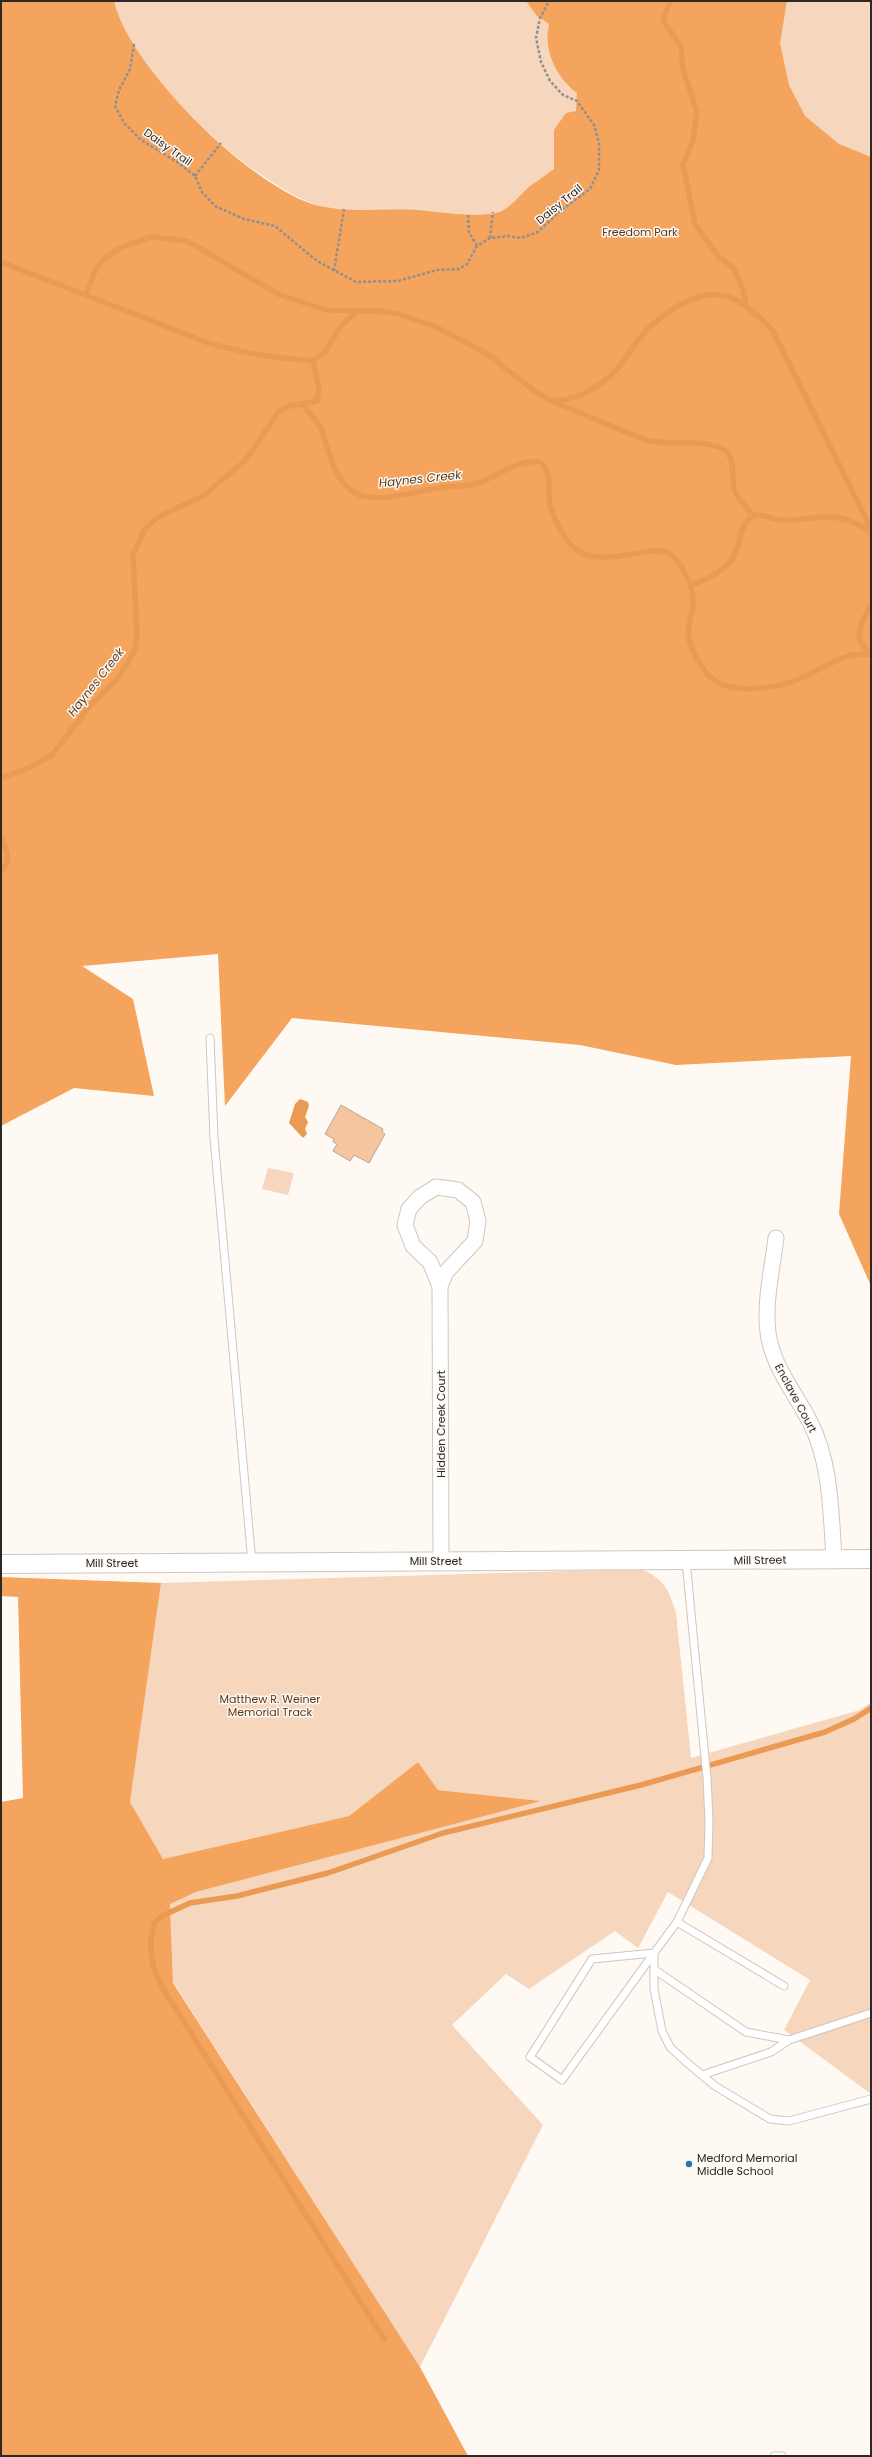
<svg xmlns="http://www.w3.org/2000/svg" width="872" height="2457" viewBox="0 0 872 2457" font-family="Poppins,sans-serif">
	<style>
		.green { fill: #f6d6bc }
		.forest { fill: #f4a45d }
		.water { fill: #ea9a53 }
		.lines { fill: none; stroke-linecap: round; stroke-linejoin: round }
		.stream { stroke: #ea9a53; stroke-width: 5.5 }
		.building { fill: #f6c59d; stroke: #b1a7a0 }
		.service-casing { stroke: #d0c6be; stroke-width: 9 }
		.minor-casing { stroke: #d0c6be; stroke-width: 17 }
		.tertiary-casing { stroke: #d0c6be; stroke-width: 20 }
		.path { stroke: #938f8b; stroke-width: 2.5; stroke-dasharray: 3 2; stroke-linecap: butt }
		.service { stroke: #fff; stroke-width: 7 }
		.minor { stroke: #fff; stroke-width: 15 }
		.tertiary { stroke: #fff; stroke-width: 18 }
		.poi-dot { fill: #2677a8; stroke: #fff9f4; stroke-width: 1.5 }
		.labels { text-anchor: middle; stroke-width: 3; stroke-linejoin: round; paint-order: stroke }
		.street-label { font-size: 11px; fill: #2b2825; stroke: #fff9f4 }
		.park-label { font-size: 11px; fill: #59381b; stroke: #fff9f4 }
		.poi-label { font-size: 11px; fill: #2b2825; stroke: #fff9f4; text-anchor: start }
		.water-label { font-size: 12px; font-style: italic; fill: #5c3b1e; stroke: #fff9f4 }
	</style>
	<rect width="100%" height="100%" fill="#fff9f4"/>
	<path class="green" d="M114 1H871V652L401 210C373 210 337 214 311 203 245 177 130 71 114 1Z
		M268 1168 294 1173 288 1195 262 1189Z
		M640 1569C664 1578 669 1590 676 1613L691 1758 860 1710 871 1702V2094L784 2030 810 1980 668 1892 638 1948 615 1931 529 1989 506 1974 452 2025 543 2125 420 2367 173 1982 170 1903 196 1892 540 1801 438 1790 418 1762 349 1816 163 1859 130 1802 161 1583Z"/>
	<path class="forest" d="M1 1H114C129 67 248 183 312 204 346 214 383 208 417 210 439 212 483 219 502 211 512 206 521 194 529 187 537 181 546 175 554 169V130L566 113 576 111 577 93C556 77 543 50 549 24L537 16 526 1H787L780 43 789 85 805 116 839 144 871 157V1286L839 1214 851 1056 676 1065 580 1045 292 1018 225 1106 218 954 82 966 133 999 154 1096 74 1088 1 1126Z
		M1 1577 161 1583 130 1802 163 1859 349 1816 418 1762 438 1790 541 1801 196 1892 170 1904 173 1983 420 2367 468 2456H1V1802L23 1798 18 1597 1 1596Z"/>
	<path class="water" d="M300 1099 308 1102 309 1106 305 1117 308 1122 305 1129 307 1134 303 1138 289 1123 295 1104Z"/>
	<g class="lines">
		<path class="stream" d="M670 1 663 20 681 47 683 69 697 112 693 141 683 164 695 224 719 257 734 268 743 290 746 306
			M1 262 211 344 258 355 313 361 325 352 341 326 356 312
			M86 295 95 271 103 260 119 248 150 237 187 241 280 295 326 310 379 311 398 314 436 327 486 353 536 392 556 403 645 440C669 446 695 439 719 447 738 454 730 477 735 491 739 501 747 508 754 516
			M553 400C575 402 602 386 617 369 625 360 631 349 638 340 660 314 701 282 736 300 751 308 762 319 773 331L871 529
			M303 405C308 412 318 421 321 429 329 450 332 476 352 491 372 506 416 491 438 488 452 486 465 487 478 483 497 477 519 458 540 462 553 473 547 489 550 504 553 518 563 537 573 547 599 572 651 542 670 554 676 558 682 567 685 573 693 587 695 601 691 616 690 622 688 629 688 634 691 652 705 679 723 685 748 693 783 687 806 676 827 666 847 651 871 655
			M690 585C706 581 730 568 736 552 740 541 740 528 749 519 758 510 771 520 781 520 800 521 820 515 839 518 852 520 861 525 871 533
			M871 605C862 622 850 640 871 653
			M1 778 31 767 52 755 90 706 117 679 129 661 135 649 137 635 133 555 145 529 158 517 203 496 246 460 279 411 289 406 317 401 319 388 313 361
			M1 838C7 850 12 861 1 871
			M384 2339 162 1987 154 1970 151 1952V1938L155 1922 162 1916 190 1903 237 1896 328 1873 443 1833 641 1785 825 1732 854 1719 871 1708"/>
	</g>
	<path class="building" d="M341 1105 383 1129 382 1132 385 1134 369 1163 354 1155 350 1161 333 1151 337 1144 333 1142 334 1139 325 1134Z"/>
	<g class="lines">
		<g class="service-casing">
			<path id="service" d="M210 1038 214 1138 252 1563
				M686 1561 707 1778 709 1820 708 1858 677 1922 654 1953V1989L662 2031 670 2047 685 2061 715 2086 770 2119 789 2121 871 2099
				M677 1922 784 1986
				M654 1953 562 2080 530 2057 592 1959Z
				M655 1970 746 2032 789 2040 871 2013
				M702 2075 771 2052 789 2040
				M774 2456H782"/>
		</g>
		<g class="minor-casing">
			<path id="minor" d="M776 1238C772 1271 762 1311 770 1343 777 1372 797 1396 810 1422 831 1462 831 1514 834 1559
				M440 1286 430 1262 413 1246 405 1225 409 1209 420 1197 436 1187 458 1190 473 1202 478 1221 475 1241 446 1272 440 1286 441 1561"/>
		</g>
		<g class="tertiary-casing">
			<path id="tertiary" d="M1 1564 871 1559"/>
		</g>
		<path class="path" d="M134 44 130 69 119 90 115 106 124 123 141 140 177 162 195 176 202 192 215 206 244 219 275 226 317 261 356 282 398 281 437 270 459 269 467 264 477 246 490 238 508 236 521 238 538 232 559 212 590 189 599 170V143L594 125 577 101 563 95 550 81 541 62 536 38 540 18 549 1
			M195 176 221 143
			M468 215 469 232 477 246
			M490 238 493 212
			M334 271 344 209"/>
		<use href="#service" class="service"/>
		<use href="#minor" class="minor"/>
		<use href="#tertiary" class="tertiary"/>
	</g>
	<circle class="poi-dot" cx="689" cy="2164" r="4"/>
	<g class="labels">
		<g class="street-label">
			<text transform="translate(168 147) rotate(35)" y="4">Daisy Trail</text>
			<text transform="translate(559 204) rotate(-39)" y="4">Daisy Trail</text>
			<text transform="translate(796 1398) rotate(62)" y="4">Enclave Court</text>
			<text transform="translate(441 1424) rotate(-90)" y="4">Hidden Creek Court</text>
			<text transform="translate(760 1560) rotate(-1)" y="4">Mill Street</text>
			<text x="436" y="1565">Mill Street</text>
			<text x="112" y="1567">Mill Street</text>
		</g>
		<g class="park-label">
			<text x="640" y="236">Freedom Park</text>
			<text x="270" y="1703">Matthew R. Weiner<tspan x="270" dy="13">Memorial Track</tspan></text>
		</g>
		<g class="poi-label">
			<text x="697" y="2162">Medford Memorial<tspan x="697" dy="13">Middle School</tspan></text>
		</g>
		<g class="water-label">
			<text transform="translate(420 479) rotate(-6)" y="4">Haynes Creek</text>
			<text transform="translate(96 682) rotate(-52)" y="4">Haynes Creek</text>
		</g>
	</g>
	<rect width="872" height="2457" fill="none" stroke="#2b2825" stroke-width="4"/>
</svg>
